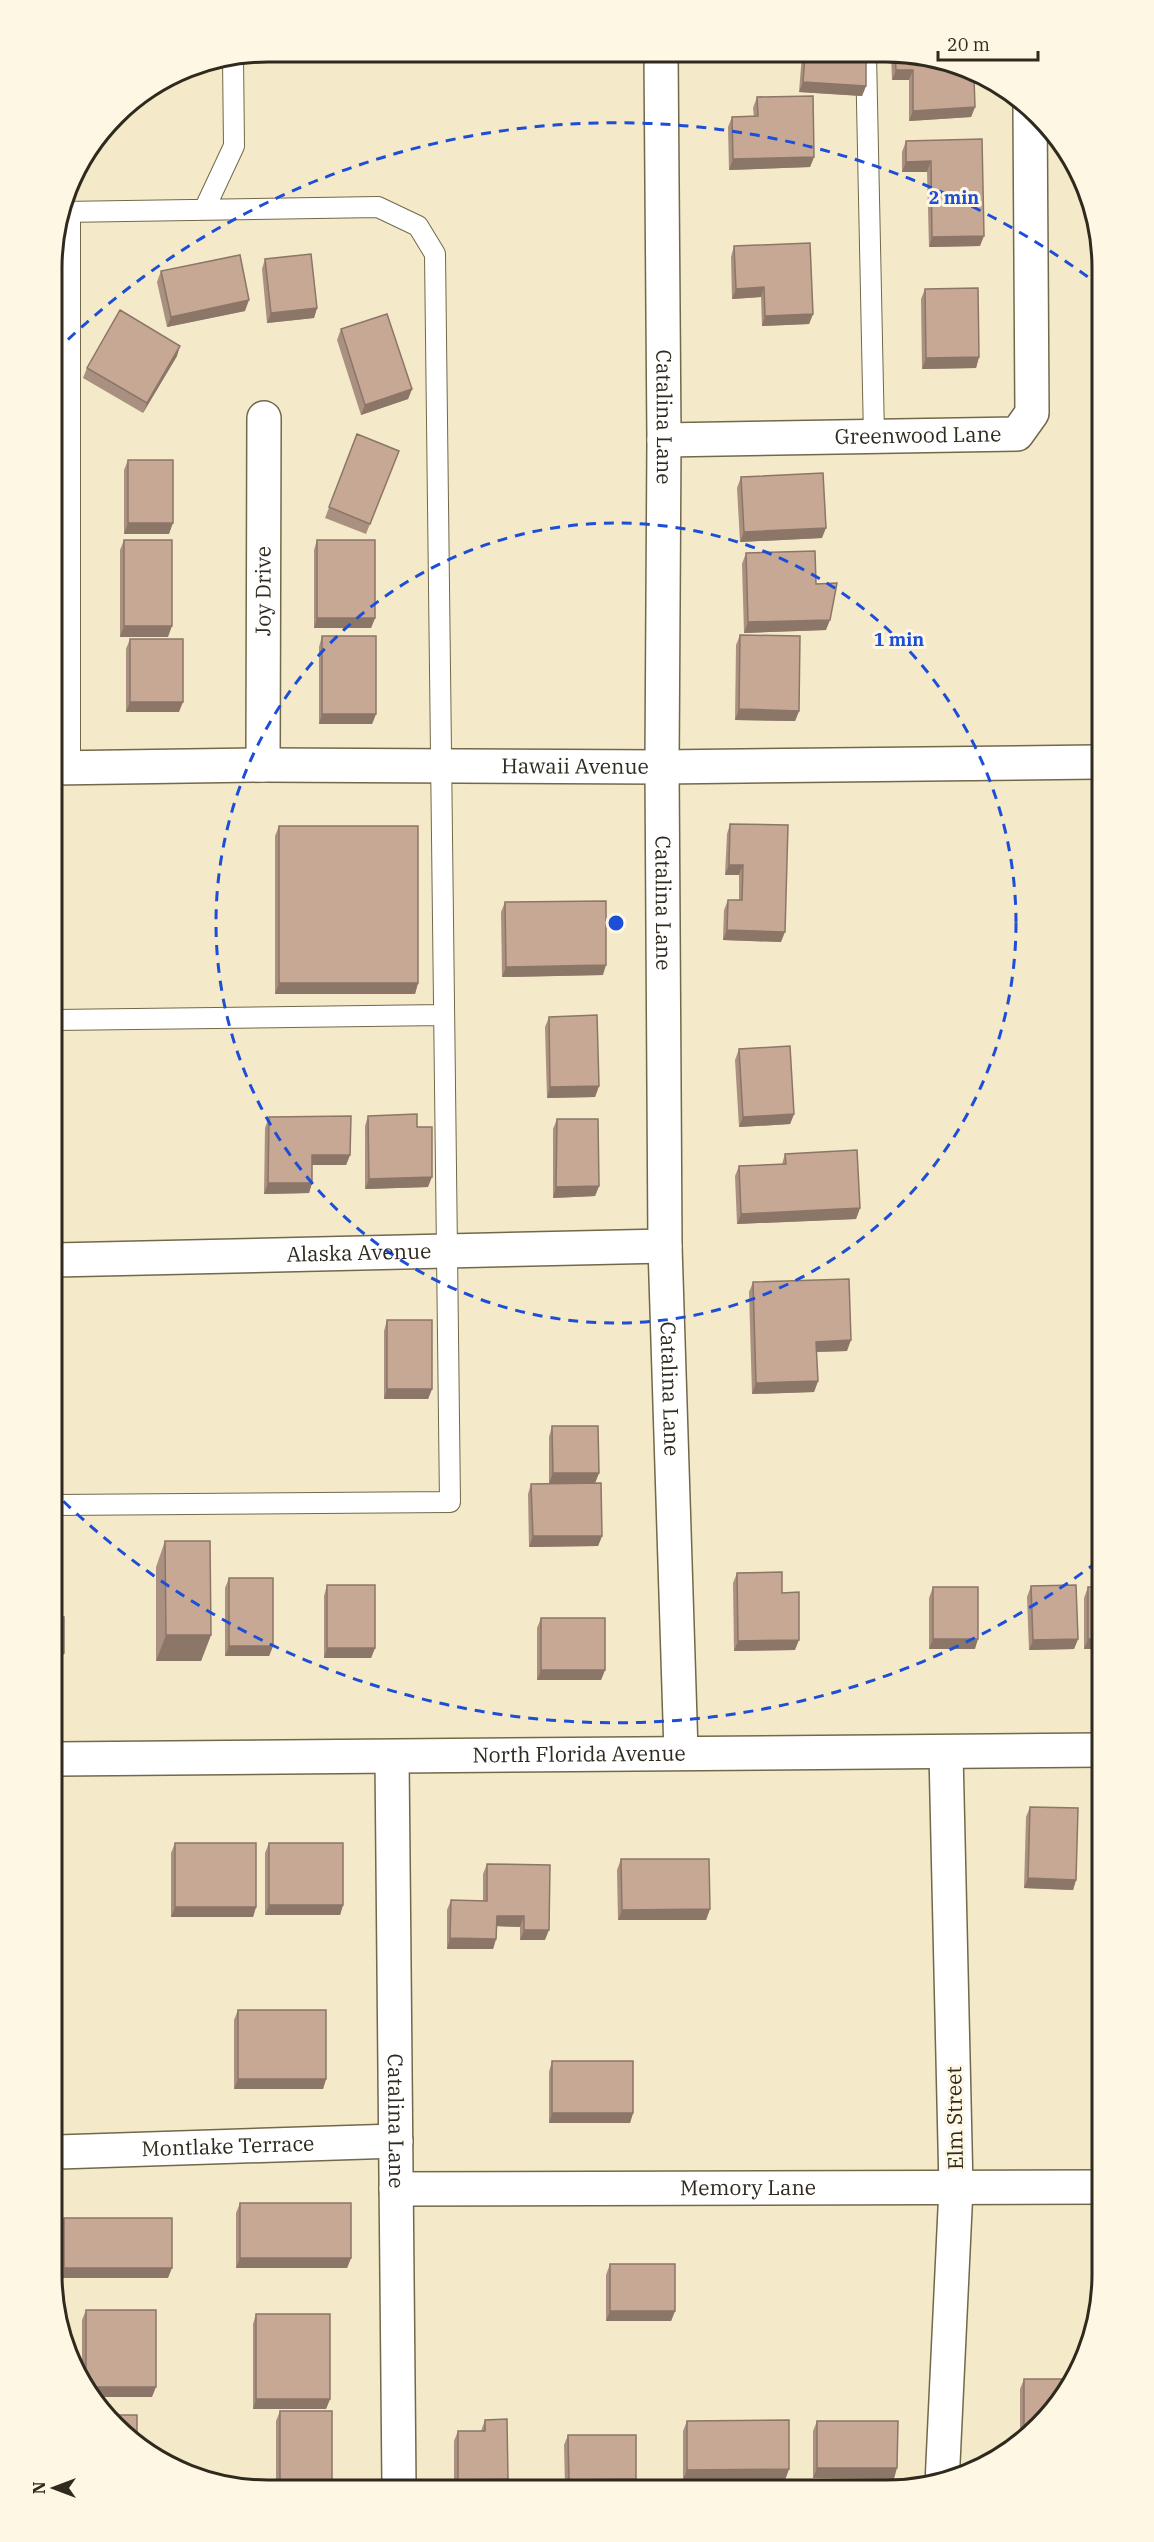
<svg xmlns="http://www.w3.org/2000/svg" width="1154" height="2542" viewBox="0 0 1154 2542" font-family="'IBM Plex Serif',serif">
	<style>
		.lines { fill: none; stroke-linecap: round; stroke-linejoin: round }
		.lane-casing { stroke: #72684b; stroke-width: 22 }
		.street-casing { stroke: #72684b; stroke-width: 36 }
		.secondary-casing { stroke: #72684b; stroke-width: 36 }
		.lane { stroke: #fff; stroke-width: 20 }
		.street { stroke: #fff; stroke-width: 33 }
		.secondary { stroke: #fff; stroke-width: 33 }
		.wall { fill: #aa9080 }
		.shaded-wall { fill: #8b7668 }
		.building { fill: #c6a895; stroke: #8b7668; stroke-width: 1.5 }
		.ring { fill: none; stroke: #1d4ed8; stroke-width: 3; stroke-dasharray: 10 8 }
		.labels { text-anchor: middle; stroke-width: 6; stroke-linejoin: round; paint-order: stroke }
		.street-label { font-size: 21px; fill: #2f2a1e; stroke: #fdf7e3 }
		.rim { fill: none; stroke: #2f2a1e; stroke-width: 3 }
		.centre { fill: #1d4ed8; stroke: #fdf7e3; stroke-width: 3 }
		.ring-label { font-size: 18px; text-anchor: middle; font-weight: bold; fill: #1d4ed8; stroke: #fdf7e3; stroke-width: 6; stroke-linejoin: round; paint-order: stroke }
	</style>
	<rect width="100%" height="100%" fill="#f4e9c8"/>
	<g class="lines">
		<g class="lane-casing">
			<path id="lane" d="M866 55 874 436
				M204 210 234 146 233 58
				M70 212V768
				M54 1020 443 1015
				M56 1505 450 1502 435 254 418 226 378 207 62 212"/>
		</g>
		<g class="street-casing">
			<g id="street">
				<path id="s1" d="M661 53 664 440 662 767 665 1246 681 1752"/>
				<path id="s2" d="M664 440 1017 434 1032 413 1030 106"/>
				<path id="s3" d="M263 765 264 418"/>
				<path id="s4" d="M53 768 263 765 662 767 1097 762"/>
				<path id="s5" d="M55 1260 665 1246"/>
				<path id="s6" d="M392 1757 399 2486"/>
				<path id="s7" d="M58 2152 396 2141"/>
				<path id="s8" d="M396 2189 1102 2187"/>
				<path d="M942 2484 956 2188 946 1753"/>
			</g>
		</g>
		<g class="secondary-casing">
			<g id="secondary">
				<path id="s9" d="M57 1759 1101 1750"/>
			</g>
		</g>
		<use href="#lane" class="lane"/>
		<use href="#street" class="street"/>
		<use href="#secondary" class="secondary"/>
	</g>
	<path class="wall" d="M802 54 866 55V86L862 96 799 92Z
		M891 55H928L975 107 971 117 909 121V80H892Z
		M757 97 814 157 810 167 729 170 728 127 732 117H754L753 108Z
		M982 139 980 246 929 247 927 172H902V152L906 141Z
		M734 246 813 314 809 324 762 326 761 297 732 299 731 257Z
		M265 259 317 308 314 318 267 323 262 269Z
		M161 271 245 311 167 327 157 282Z
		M925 289 979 357 976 368 922 369 921 299Z
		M341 329 412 389 408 399 361 415 337 340Z
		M177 356 143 413 83 378 87 368Z
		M357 434 399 451 366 534 325 518Z
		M128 460 169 534H124V470Z
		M741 477 822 538 740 542 737 488Z
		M124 540 168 637H120V550Z
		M317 540 375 618 371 628H314V550Z
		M746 553 816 584 826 630 744 633 742 564Z
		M740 635 799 711 795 721 735 720 736 645Z
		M322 636 376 714 372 724H319V647Z
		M130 639 179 712H126V649Z
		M730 824 781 942 723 940 724 910 728 900H739V875H725L727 834Z
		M279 826 418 983 415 994H275V836Z
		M505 902 603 975 502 977 501 912Z
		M549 1017 599 1086 595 1097 547 1098 545 1027Z
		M739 1049 794 1114 790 1124 739 1127 735 1060Z
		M368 1116 417 1127 428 1187 365 1189V1126Z
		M269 1117 350 1155 346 1165H312V1183L309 1193 264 1194 265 1128Z
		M557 1119 599 1186 595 1196 553 1198V1129Z
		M785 1154 860 1208 856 1219 737 1224 735 1176 739 1166 782 1164Z
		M753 1282 847 1351 816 1352 818 1381 814 1392 752 1394 749 1292Z
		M387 1320 432 1389 428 1399H384V1331Z
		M552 1426 599 1473 595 1483H549V1437Z
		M531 1484 602 1536 598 1546 529 1547 528 1494Z
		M165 1541 211 1635 201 1661H156V1567Z
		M737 1573 782 1593 795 1650 734 1651 733 1583Z
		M229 1578 273 1646 269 1656H225V1588Z
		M327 1585 375 1648 371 1658H324V1596Z
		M1031 1586 1078 1639 1074 1649 1029 1650 1027 1597Z
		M933 1587 975 1649H929V1598Z
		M1088 1587 1100 1649H1084V1598Z
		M541 1618 605 1670 601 1680H537V1628Z
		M1030 1807 1076 1880 1073 1890 1024 1888 1026 1817Z
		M175 1843 256 1907 253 1917H171V1853Z
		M269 1843 343 1905 340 1915H265V1853Z
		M621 1859 710 1909 706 1920H618L617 1870Z
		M487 1864 545 1940H520V1927L497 1926 496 1939 493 1949H447V1910L451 1900 483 1901V1874Z
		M238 2010 326 2079 323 2089H234V2020Z
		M552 2061 633 2113 630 2123H549V2072Z
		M240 2203 351 2258 347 2268H236V2213Z
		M64 2218 168 2278H60V2228Z
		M610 2264 675 2311 671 2321H606V2275Z
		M86 2310 152 2397H90L87 2394 82 2384V2320Z
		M256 2314 330 2399 326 2409H253V2324Z
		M1024 2379 1049 2417 1020 2442V2389Z
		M280 2411 332 2486 276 2487V2421Z
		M485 2420 508 2479 505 2486H454V2441L458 2431H481Z
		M687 2421 789 2469 785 2480H683V2431Z
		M817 2421 894 2479 813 2478V2431Z
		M568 2435 636 2479 634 2485H565L564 2445Z"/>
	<path class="shaded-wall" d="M896 70H913L909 80H892Z
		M803 82 866 86 862 96 799 92Z
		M975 107 971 117 909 121 913 111Z
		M814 157 810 167 729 170 733 159Z
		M931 161 927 172H902L906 162Z
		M984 236 980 246 929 247 932 237Z
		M764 287 761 297 732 299 736 289Z
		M249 300 245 311 167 327 171 317Z
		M317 308 314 318 267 323 271 313Z
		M813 314 809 324 762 326 765 316Z
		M180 346 177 356 143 413 147 403Z
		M979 357 976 368 922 369 926 358Z
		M412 389 408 399 361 415 365 405Z
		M128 523H173L169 534H124Z
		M826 528 822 538 740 542 744 532Z
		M317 618H375L371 628H314Z
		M830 620 826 630 744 633 748 622Z
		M124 626H172L168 637H120Z
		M130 702H183L179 712H126Z
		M739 709 799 711 795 721 735 720Z
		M322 714H376L372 724H319Z
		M729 865H743L739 875H725Z
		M727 930 785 932 781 942 723 940Z
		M606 965 603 975 502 977 506 967Z
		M279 983H418L415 994H275Z
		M599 1086 595 1097 547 1098 550 1087Z
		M794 1114 790 1124 739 1127 743 1117Z
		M312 1155H350L346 1165H309Z
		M432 1177 428 1187 365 1189 369 1179Z
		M268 1183H312L309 1193 264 1194Z
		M599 1186 595 1196 553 1198 556 1187Z
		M860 1208 856 1219 737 1224 741 1214Z
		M851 1340 847 1351 812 1352 816 1342Z
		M818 1381 814 1392 752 1394 756 1383Z
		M387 1389H432L428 1399H384Z
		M553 1473H599L595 1483H549Z
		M533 1536H602L598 1546 529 1547Z
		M166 1635H211L201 1661H156Z
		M933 1639H978L975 1649H929Z
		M1078 1639 1074 1649 1029 1650 1033 1640Z
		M1088 1639H1100V1649H1084Z
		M799 1640 795 1650 734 1651 738 1641Z
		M229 1646H273L269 1656H225Z
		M327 1648H375L371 1658H324Z
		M56 1653H64L60 1663H56Z
		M541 1670H605L601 1680H537Z
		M1028 1878 1076 1880 1073 1890 1024 1888Z
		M269 1905H343L340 1915H265Z
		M175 1907H256L253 1917H171Z
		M710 1909 706 1920H618L622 1910Z
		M497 1916H524L520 1927 493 1926Z
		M524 1930H549L545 1940H520Z
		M450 1938 496 1939 493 1949H447Z
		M238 2079H326L323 2089H234Z
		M552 2113H633L630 2123H549Z
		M240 2258H351L347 2268H236Z
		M64 2268H172L168 2278H60Z
		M610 2311H675L671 2321H606Z
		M86 2387H156L152 2397H90L85 2390Z
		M256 2399H330L326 2409H253Z
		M817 2468H897L894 2479 813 2478Z
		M789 2469 785 2480H683L687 2470Z
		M508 2479 505 2486H456L458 2480Z
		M636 2479 634 2485H567L569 2480Z"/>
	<path class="building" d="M805 54 866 55V86L803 82Z
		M895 55H928L974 78 975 107 913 111V70H896Z
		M813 96 814 157 733 159 732 117 758 116 757 97Z
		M982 139 984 236 932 237 931 161 906 162V141Z
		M810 243 813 314 765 316 764 287 736 289 734 246Z
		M311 254 317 308 271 313 265 259Z
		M240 255 249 300 171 317 161 271Z
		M978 288 979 357 926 358 925 289Z
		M120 310 180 346 147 403 87 368Z
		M387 314 412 389 365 405 341 329Z
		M357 434 399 451 370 524 329 507Z
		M128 460H173V523H128Z
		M823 473 826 528 744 532 741 477Z
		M124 540H172V626H124Z
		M317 540H375V618H317Z
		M815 551 816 584 837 583 830 620 748 622 746 553Z
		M740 635 800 636 799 711 739 709Z
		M322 636H376V714H322Z
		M130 639H183V702H130Z
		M53 650H56V690H53Z
		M730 824 788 825 785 932 727 930 728 900H742L743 865H729Z
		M279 826H418V983H279Z
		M606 901V965L506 967 505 902Z
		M597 1015 599 1086 550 1087 549 1017Z
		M790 1046 794 1114 743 1117 739 1049Z
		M417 1114V1127H432V1177L369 1179 368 1116Z
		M351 1116 350 1155H312V1183H268L269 1117Z
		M557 1119H598L599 1186 556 1187Z
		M857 1150 860 1208 741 1214 739 1166 786 1164 785 1154Z
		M849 1279 851 1340 816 1342 818 1381 756 1383 753 1282Z
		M387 1320H432V1389H387Z
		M552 1426H598L599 1473H553Z
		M601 1483 602 1536H533L531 1484Z
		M165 1541H210L211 1635H166Z
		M782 1572V1593L799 1592V1640L738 1641 737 1573Z
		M229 1578H273V1646H229Z
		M327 1585H375V1648H327Z
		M1076 1585 1078 1639 1033 1640 1031 1586Z
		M933 1587H978V1639H933Z
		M1088 1587H1100V1639H1088Z
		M56 1617H64V1653H56Z
		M541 1618H605V1670H541Z
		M1030 1807 1078 1808 1076 1880 1028 1878Z
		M175 1843H256V1907H175Z
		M269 1843H343V1905H269Z
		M621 1859H709L710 1909 622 1910Z
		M487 1864 550 1865 549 1930H524V1916H497L496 1939 450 1938 451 1900 487 1901Z
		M238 2010H326V2079H238Z
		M552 2061H633V2113H552Z
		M240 2203H351V2258H240Z
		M64 2218H172V2268H64Z
		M610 2264H675V2311H610Z
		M86 2310H156V2387H86Z
		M256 2314H330V2399H256Z
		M1024 2379H1073L1049 2417 1024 2439Z
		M280 2411H332V2486L280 2487Z
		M106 2415H137V2443L125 2437Z
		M507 2419 508 2479 458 2480V2431H485V2420Z
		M789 2420V2469L687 2470V2421Z
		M817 2421H898L897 2468H817Z
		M568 2435H636V2479L569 2480Z"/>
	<g class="ring">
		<circle cx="616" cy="923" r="400"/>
		<path d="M1097 1562A800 800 0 0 1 60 1498M55 352A800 800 0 0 1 1092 280"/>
	</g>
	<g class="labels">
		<g class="street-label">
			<text dy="7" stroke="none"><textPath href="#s1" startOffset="364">Catalina Lane</textPath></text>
			<text dy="7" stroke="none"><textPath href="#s2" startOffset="254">Greenwood Lane</textPath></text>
			<text dy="7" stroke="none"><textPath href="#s3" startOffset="174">Joy Drive</textPath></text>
			<text dy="7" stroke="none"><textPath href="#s4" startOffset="522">Hawaii Avenue</textPath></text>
			<text dy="7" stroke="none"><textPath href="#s1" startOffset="850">Catalina Lane</textPath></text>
			<text dy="7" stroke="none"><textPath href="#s5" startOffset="304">Alaska Avenue</textPath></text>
			<text dy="7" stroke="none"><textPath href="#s1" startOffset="1336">Catalina Lane</textPath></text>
			<text dy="7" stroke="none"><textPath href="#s9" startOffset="522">North Florida Avenue</textPath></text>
			<text transform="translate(955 2118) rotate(-91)" y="7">Elm Street</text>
			<text dy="7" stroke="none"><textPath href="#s6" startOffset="364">Catalina Lane</textPath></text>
			<text dy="7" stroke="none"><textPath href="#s7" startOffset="170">Montlake Terrace</textPath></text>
			<text dy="7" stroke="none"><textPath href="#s8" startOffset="352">Memory Lane</textPath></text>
		</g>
	</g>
	<path d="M0 0H1154V2542H0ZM268 62H886A206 206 0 0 1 1092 268V2274A206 206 0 0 1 886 2480H268A206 206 0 0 1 62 2274V268A206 206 0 0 1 268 62Z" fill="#fdf7e3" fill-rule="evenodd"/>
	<path class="rim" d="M268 62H886A206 206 0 0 1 1092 268V2274A206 206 0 0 1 886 2480H268A206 206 0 0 1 62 2274V268A206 206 0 0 1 268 62Z"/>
	<circle cx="616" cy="923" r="9" class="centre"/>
	<g class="ring-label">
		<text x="954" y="204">2 min</text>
		<text x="899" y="646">1 min</text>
	</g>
	<g transform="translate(54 2488) rotate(270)" stroke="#fdf7e3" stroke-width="4.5" paint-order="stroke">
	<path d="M0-4.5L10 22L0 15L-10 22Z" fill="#2f2a1e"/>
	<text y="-9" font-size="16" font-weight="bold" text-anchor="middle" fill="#2f2a1e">N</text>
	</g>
	<path d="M938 51v9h100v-9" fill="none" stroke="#2f2a1e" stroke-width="3"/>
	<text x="947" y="51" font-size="18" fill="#2f2a1e" stroke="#fdf7e3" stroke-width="4.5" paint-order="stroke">20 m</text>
</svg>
